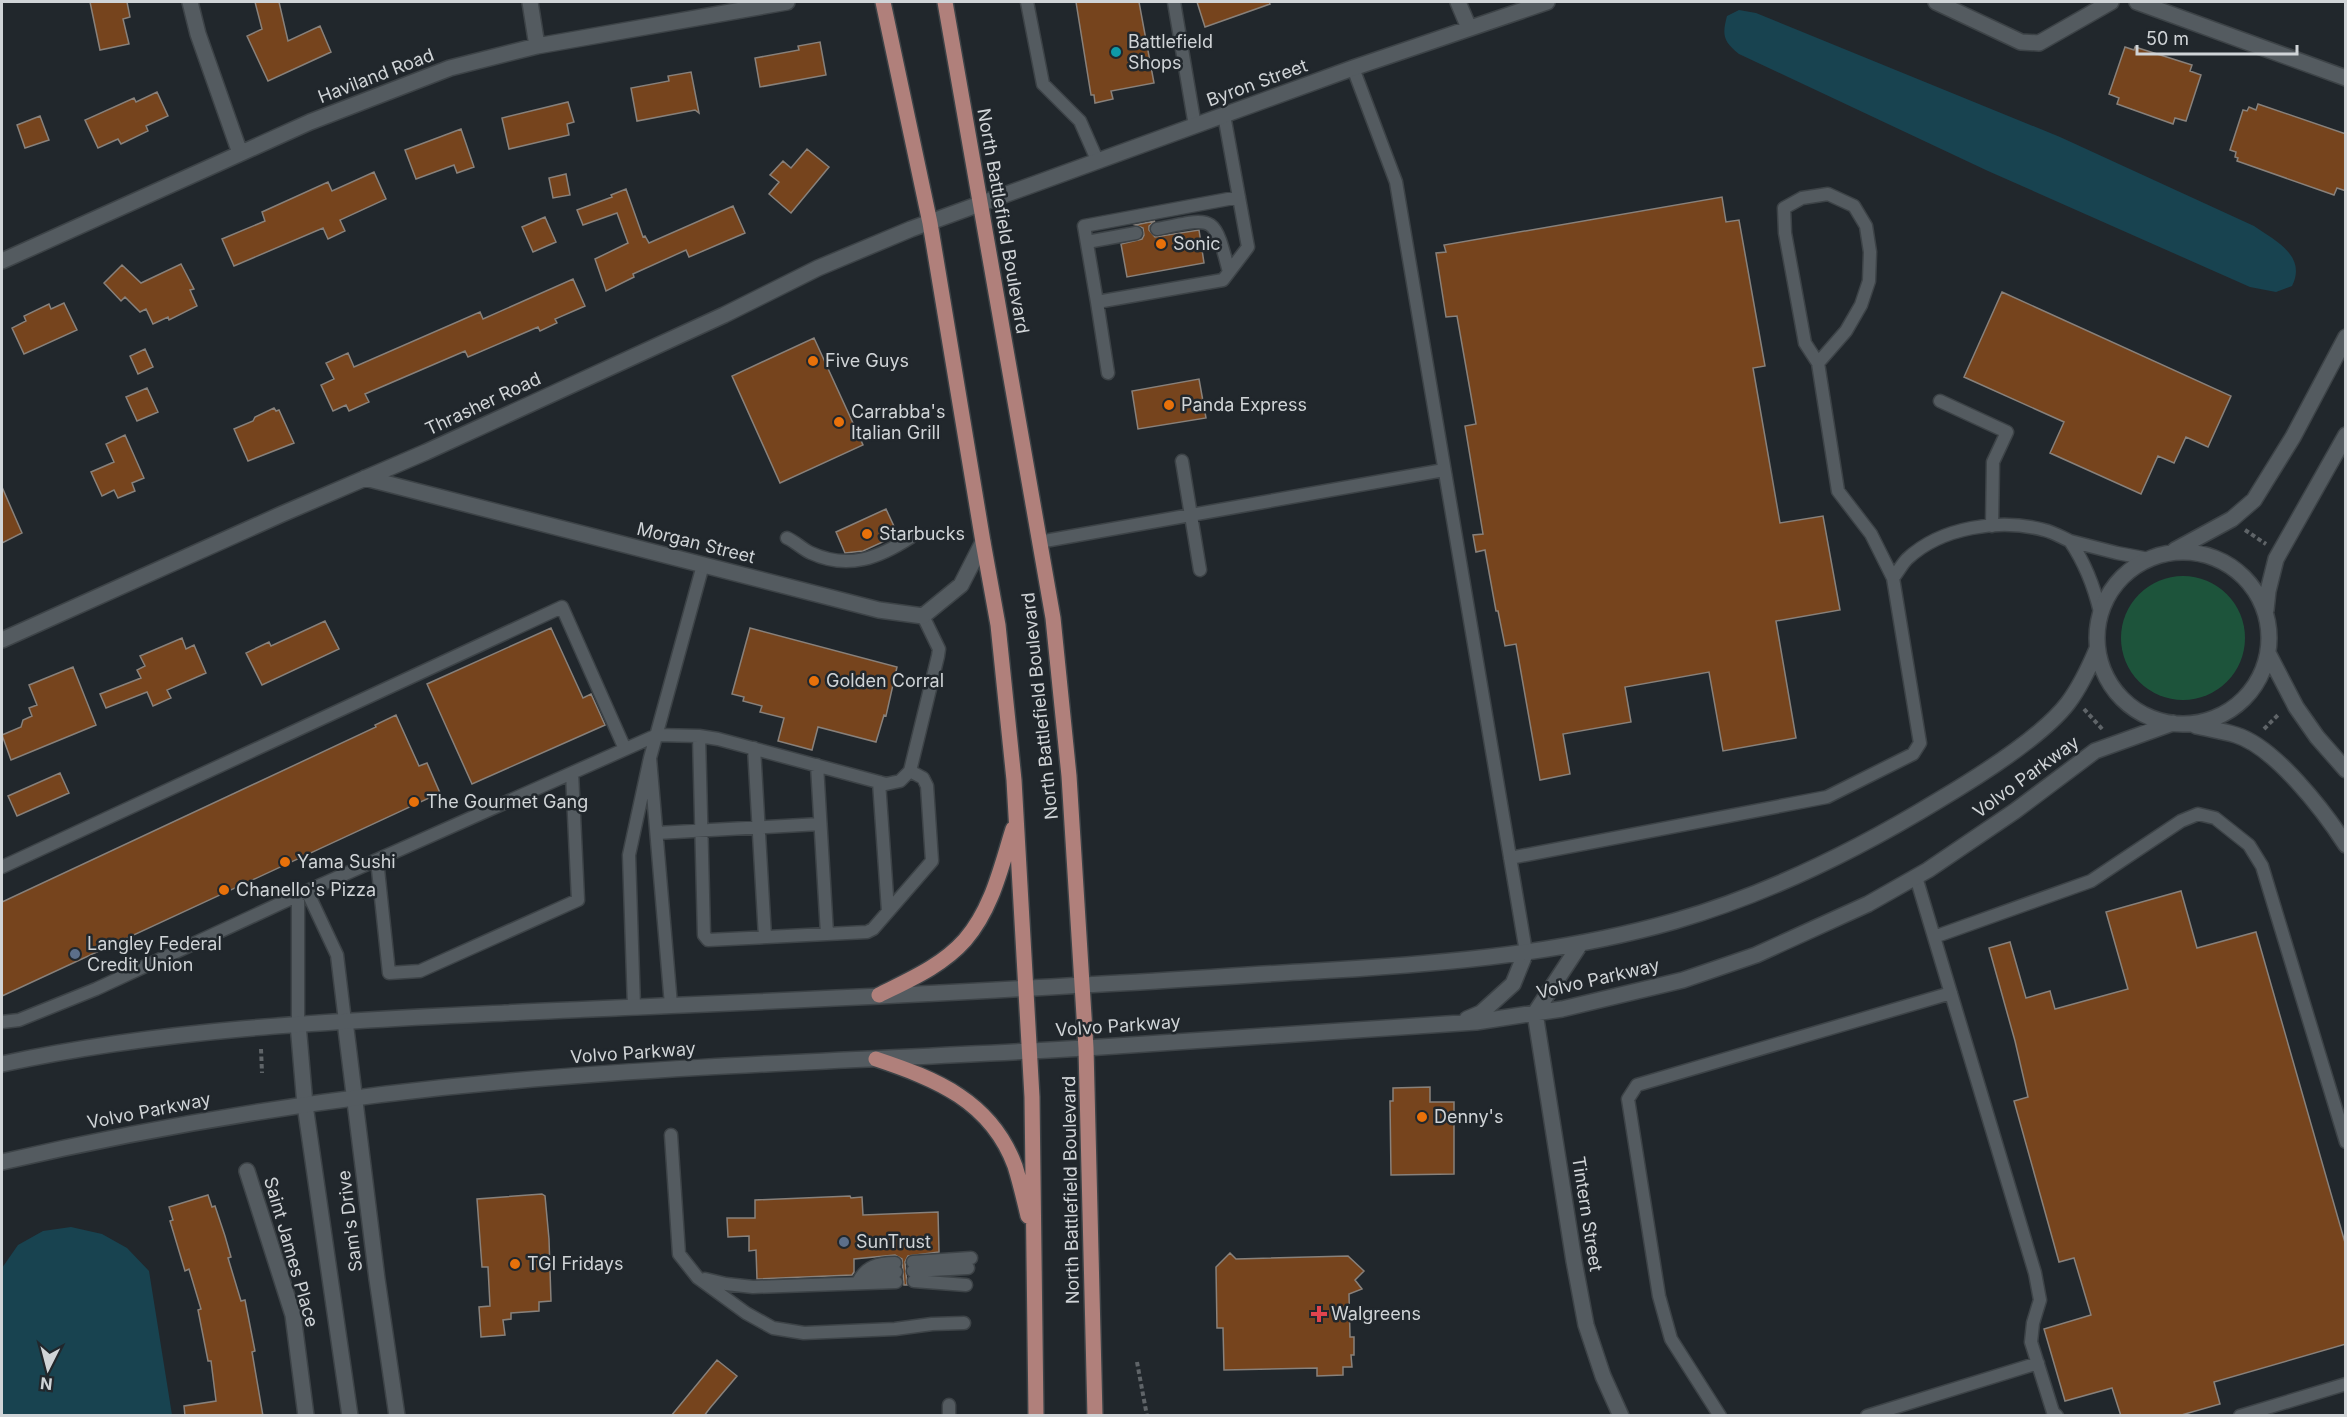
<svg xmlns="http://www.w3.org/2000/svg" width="2347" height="1417" viewBox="0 0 2347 1417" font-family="Inter,sans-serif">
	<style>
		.green { fill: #1d543b }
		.water { fill: #184350 }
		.building { fill: #76441d; stroke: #88817b; stroke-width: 1.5 }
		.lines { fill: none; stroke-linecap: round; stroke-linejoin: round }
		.service-casing { stroke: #3d4347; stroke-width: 15 }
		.minor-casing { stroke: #3d4347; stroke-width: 18 }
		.secondary-casing { stroke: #3d4347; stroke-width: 18 }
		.primary-casing { stroke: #3d4347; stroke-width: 18 }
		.path { stroke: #5f6468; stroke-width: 4; stroke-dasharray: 4.5 3; stroke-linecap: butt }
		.service { stroke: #545b60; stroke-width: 12 }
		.minor { stroke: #545b60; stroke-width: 15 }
		.secondary { stroke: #545b60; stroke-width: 15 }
		.primary { stroke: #b0807b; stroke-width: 15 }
		.culture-dot { fill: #0f9aa8; stroke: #21272c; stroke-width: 2 }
		.food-dot { fill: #e8710a; stroke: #21272c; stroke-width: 2 }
		.service-dot { fill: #5c6f8a; stroke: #21272c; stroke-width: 2 }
		.health-dot { fill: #e0444e; stroke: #21272c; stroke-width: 2 }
		.labels { text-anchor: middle; stroke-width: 5; stroke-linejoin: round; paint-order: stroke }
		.poi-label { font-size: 18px; fill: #d0d4d7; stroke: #21272c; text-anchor: start }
		.street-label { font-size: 18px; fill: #d0d4d7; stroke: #21272c }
	</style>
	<rect width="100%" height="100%" fill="#21272c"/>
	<path class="green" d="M2121 638a62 62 0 1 1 124 0a62 62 0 1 1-124 0Z"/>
	<path class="water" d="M1739 10 1756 13 2060 137 2254 226C2276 241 2307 256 2292 286L2276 292 2250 287 1988 171 1739 54C1723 41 1722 35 1727 16Z
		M71 1227 102 1234 127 1248 149 1271 172 1415H2V1268L18 1245 43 1231Z"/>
	<path class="building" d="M90 2H127L130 17 123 19 129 44 100 50Z
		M255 2H279L288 41 320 26 331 52 268 81 247 36 262 29Z
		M1076 2H1139L1154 83 1111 91 1113 99 1095 103 1094 95H1091Z
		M1197 2H1269L1270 4 1205 27Z
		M820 42 826 75 760 87 755 58 799 50 798 46Z
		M2125 47 2134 50 2135 47 2192 65 2190 71 2201 75 2186 121 2175 118 2173 124 2117 104 2119 98 2109 94Z
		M691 72 699 113 695 110 637 121 631 88 669 81 668 76Z
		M157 92 168 116 146 126 148 131 121 144 118 139 98 148 85 120 134 98 136 102Z
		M568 102 574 122 567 124 569 135 509 149 502 118Z
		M2258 104 2346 134V191L2337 188 2334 195 2237 161 2238 158 2235 157 2236 152 2230 150 2243 110 2247 111 2249 107 2256 110Z
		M40 116 49 140 25 148 17 125Z
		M461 129 474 167 457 173 454 165 416 179 405 150Z
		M807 149 829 167 791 213 769 194 779 182 770 175 783 161 791 168Z
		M374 172 386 199 340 220 345 231 328 239 323 228 234 266 222 239 265 221 262 212 328 182 332 191Z
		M566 174 570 195 553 198 549 178Z
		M626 189 643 237 645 236 649 243 733 206 745 233 689 257 686 250 633 274 634 277 606 291 595 259 628 243 617 213 583 225 577 210 612 197 611 195Z
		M1722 197 1726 222 1739 220 1765 366 1753 368 1780 523 1823 516 1840 610 1776 621 1796 738 1723 751 1709 672 1625 687 1631 722 1563 734 1570 774 1540 780 1516 644 1505 646 1498 611H1496L1485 550 1476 552 1473 535 1483 534 1465 426 1476 424 1457 316 1446 317 1436 253 1446 252 1444 245Z
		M545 217 556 242 533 252 522 227Z
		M1155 221 1149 226V230L1155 237 1199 230 1204 263 1127 277 1121 244 1142 239 1144 235 1143 228 1135 225Z
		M181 264 194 289 190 290 197 306 169 320 168 317 153 324 146 309 140 312 125 297 121 301 104 283 122 265 141 283Z
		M573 279 585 306 555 319 557 323 540 331 538 327 468 357 465 351 365 394 369 402 349 411 346 405 333 411 321 385 334 379 326 363 348 353 354 367 480 312 483 319Z
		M2002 292 2231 396 2208 447 2186 437 2174 463 2158 456 2141 494 2050 453 2064 422 1964 377Z
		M64 303 77 330 24 354 12 328 26 321 24 316 49 304 51 309Z
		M814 338 863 445 780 483 732 376Z
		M145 349 153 367 138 374 130 356Z
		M1199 379 1206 418 1138 429 1132 391Z
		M147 388 158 412 137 421 126 397Z
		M274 408 276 411 279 410 294 443 248 461 234 429 253 421 255 417Z
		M125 435 144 478 132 483 135 491 118 498 114 490 102 496 91 472 114 462 106 444Z
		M2 487 22 533 2 543Z
		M886 509 898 535 863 551 845 553 836 532Z
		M325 621 339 649 262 685 246 653 269 642 271 646Z
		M551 628 583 698 591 694 605 725 472 784 427 684Z
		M750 628 897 667 886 716 884 715 876 742 818 727 812 750 778 741 784 718 760 712 762 706 743 701 744 697 732 694Z
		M182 638 186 649 194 645 206 673 167 690 171 698 153 706 147 692 106 708 100 694 141 678 137 670 145 666 140 656Z
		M73 667 96 725 11 760 2 735 21 727 23 720 32 716 29 708 37 705 29 685Z
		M396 715 419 766 427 763 440 793 2 996V902L376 727 375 725Z
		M60 773 69 793 17 816 8 796Z
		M2181 891 2197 948 2256 932 2346 1246V1344L2214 1382 2220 1404 2178 1416H2121L2112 1388 2065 1401 2044 1329 2091 1315 2074 1258 2059 1262 2014 1101 2028 1097 2015 1041 1989 948 2010 942 2026 998 2050 991 2055 1009 2128 989 2106 912Z
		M1430 1087V1102H1454V1174L1391 1175 1390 1101H1393V1088Z
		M542 1194 545 1196 549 1239 551 1301 539 1302V1311L511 1313V1319L503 1320 505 1335 481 1337 479 1307 490 1306 488 1267H482L477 1199Z
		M208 1195 212 1207 215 1206 225 1236 231 1257 228 1258 241 1301 245 1300 255 1351 252 1352 263 1416H185L184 1406 216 1401 211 1361H208L198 1310 201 1309 189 1269 185 1271 170 1221 173 1220 169 1207Z
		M850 1196 851 1198 862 1197 863 1215 938 1212 939 1252 908 1256 905 1262 907 1285H904L902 1259 895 1255 854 1259V1272L852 1275 757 1279 756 1250 749 1251V1236L728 1237 727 1218H755V1200Z
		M1230 1253 1236 1259 1348 1256 1364 1271 1355 1280 1362 1289 1349 1294 1350 1337H1354V1355H1351L1352 1367H1343V1375L1317 1376V1368L1224 1370 1223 1328H1217L1216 1267Z
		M717 1360 737 1376 710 1408 704 1416H671Z"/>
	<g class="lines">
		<g class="service-casing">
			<path id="service" d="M1027 2 1043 84 1080 121 1098 162
				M1174 2 1195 126
				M1353 68 1396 182 1526 952
				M1157 229C1215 217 1214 214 1229 272
				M1087 242 1136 233
				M1097 302 1084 226 1239 197
				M1818 363 1805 343 1785 233 1784 208 1802 198 1828 194 1854 206 1866 226 1870 252 1869 281 1861 305 1846 331 1818 363 1838 491 1871 534 1893 578
				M1108 373 1097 302 1223 280 1248 247 1224 115
				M1940 401 2007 432 1993 462 1992 526
				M1182 461 1200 570
				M787 538C796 542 802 549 811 553 848 570 879 558 911 537
				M1039 542 1444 470
				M2100 612C2094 586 2085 563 2070 541L2117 553 2149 559
				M699 736 704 935 708 940 867 932 873 929 932 861 927 786 923 778 910 771
				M754 748 765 937
				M650 758 703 565
				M817 765 827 934
				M879 782 888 911
				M657 833 820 824
				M1510 858 1827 797 1913 754 1920 743 1893 578C1898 572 1902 564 1907 559 1941 527 2000 518 2044 530 2053 532 2061 537 2070 541
				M377 860 389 973 420 971 578 900 572 773
				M2 867 562 607 625 749
				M1916 877 2035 1273 2040 1300 2033 1323 2031 1342 2053 1412 2057 1416
				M307 891 337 955 345 1021
				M1934 937 2091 881 2181 821 2198 814 2215 818 2249 845 2262 866 2346 1142
				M634 1007 629 855 650 758 671 1005
				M2 1022 19 1020 96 989 307 891 657 735 699 736 718 739 886 784 900 781 910 771 938 656 939 649 923 616
				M298 1024V896
				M671 1135 679 1254 698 1278 746 1313 773 1328 804 1333 895 1329 932 1324 964 1323
				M913 1262 971 1258
				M913 1271 968 1268
				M864 1277 878 1273 896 1272
				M705 1279 726 1284 753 1287 896 1282
				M914 1281 966 1285
				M858 1282C866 1266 879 1263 895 1263
				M949 1405V1416
				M1720 1416 1671 1339 1659 1296 1628 1099 1637 1085 1951 993
				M1867 1416 2038 1363
				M2240 1416 2346 1384"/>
		</g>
		<g class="minor-casing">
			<path id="minor" d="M190 2 198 34 240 153
				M530 2 537 46
				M1458 2 1469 28
				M1936 2 2021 42 2039 43 2111 2
				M2137 2 2346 78
				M2 261 310 122 450 68 537 46 787 2
				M365 478 879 610 923 616 961 585 983 542
				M2175 550 2232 519 2254 500 2293 437 2346 337
				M2097 638a86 86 0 1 1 172 0a86 86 0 1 1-172 0Z
				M2266 610 2268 591 2276 559 2346 435
				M2 640 282 514 426 452 724 315 818 268 911 229 1353 68 1547 2
				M2269 655 2296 707 2317 737 2346 770
				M2196 726C2209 729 2223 731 2236 735 2275 747 2324 811 2346 845
				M1581 943 1535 1013 1574 1261 1586 1325 1603 1376 1621 1416
				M1082 985C1154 982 1227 976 1300 972 1426 965 1553 956 1675 921 1768 894 1857 850 1939 800 1976 778 2042 737 2068 703 2080 687 2089 668 2097 649
				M1467 1019 1481 1013 1513 984 1526 952
				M345 1021 377 1279 397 1416
				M298 1024 305 1105 350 1416
				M1086 1048 1476 1022 1562 1009 1683 980 1756 955 1868 904 1928 870 2015 811 2095 751 2173 723
				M247 1171 293 1315 306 1416"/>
		</g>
		<g class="secondary-casing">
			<path id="secondary" d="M2 1064C167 1028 336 1021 505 1013 697 1004 890 997 1082 985
				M2 1162C169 1123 339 1096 511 1081 702 1064 895 1059 1086 1048"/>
		</g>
		<g class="primary-casing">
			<path id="primary" d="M883 2 930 223 983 542 998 625 1014 780 1032 1097 1036 1416
				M945 2 1053 618 1069 776 1086 1048 1095 1416
				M879 995C909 980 942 966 965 940 992 909 1001 867 1013 829
				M876 1059C936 1079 991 1101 1015 1166 1020 1182 1024 1199 1028 1216"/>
		</g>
		<path class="path" d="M2245 530 2266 544
			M2084 709 2103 730
			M2264 729 2278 715
			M261 1049 262 1073
			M1137 1362 1147 1416"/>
		<use href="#service" class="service"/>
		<use href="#minor" class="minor"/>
		<use href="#secondary" class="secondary"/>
		<use href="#primary" class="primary"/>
	</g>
	<circle class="culture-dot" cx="1116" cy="52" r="6"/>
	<g class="food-dot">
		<circle cx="1161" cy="244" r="6"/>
		<circle cx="813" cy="361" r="6"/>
		<circle cx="1169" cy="405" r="6"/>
		<circle cx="839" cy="422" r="6"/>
		<circle cx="867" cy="534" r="6"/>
		<circle cx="814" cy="681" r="6"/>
		<circle cx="414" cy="802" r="6"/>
		<circle cx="285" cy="862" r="6"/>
		<circle cx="224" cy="890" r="6"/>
		<circle cx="1422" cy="1117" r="6"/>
		<circle cx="515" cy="1264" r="6"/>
	</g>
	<g class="service-dot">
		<circle cx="75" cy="954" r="6"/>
		<circle cx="844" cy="1242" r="6"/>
	</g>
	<path class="health-dot" d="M1316 1305h6v6h6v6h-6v6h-6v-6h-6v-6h6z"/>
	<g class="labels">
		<g class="poi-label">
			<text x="1128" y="48">Battlefield<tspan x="1128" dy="21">Shops</tspan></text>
			<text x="1173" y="250">Sonic</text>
			<text x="825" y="367">Five Guys</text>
			<text x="1181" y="411">Panda Express</text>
			<text x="851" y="418">Carrabba's<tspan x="851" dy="21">Italian Grill</tspan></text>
			<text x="879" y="540">Starbucks</text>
			<text x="826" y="687">Golden Corral</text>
			<text x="426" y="808">The Gourmet Gang</text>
			<text x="297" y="868">Yama Sushi</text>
			<text x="236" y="896">Chanello's Pizza</text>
			<text x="87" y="950">Langley Federal<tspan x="87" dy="21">Credit Union</tspan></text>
			<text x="1434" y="1123">Denny's</text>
			<text x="856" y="1248">SunTrust</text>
			<text x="527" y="1270">TGI Fridays</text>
			<text x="1331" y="1320">Walgreens</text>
		</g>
		<g class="street-label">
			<text transform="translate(376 76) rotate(-21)" y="6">Haviland Road</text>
			<text transform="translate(1257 83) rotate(-20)" y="6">Byron Street</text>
			<text transform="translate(1003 221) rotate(80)" y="6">North Battlefield Boulevard</text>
			<text transform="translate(483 404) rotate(-25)" y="6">Thrasher Road</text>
			<text transform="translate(696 543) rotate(14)" y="6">Morgan Street</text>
			<text transform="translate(1040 706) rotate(-96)" y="6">North Battlefield Boulevard</text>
			<text transform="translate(2026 777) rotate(-36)" y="6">Volvo Parkway</text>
			<text transform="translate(1598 979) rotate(-13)" y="6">Volvo Parkway</text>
			<text transform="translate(1118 1026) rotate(-4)" y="6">Volvo Parkway</text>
			<text transform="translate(633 1053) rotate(-4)" y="6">Volvo Parkway</text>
			<text transform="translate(149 1111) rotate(-11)" y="6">Volvo Parkway</text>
			<text transform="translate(1071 1190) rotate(-91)" y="6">North Battlefield Boulevard</text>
			<text transform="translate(1587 1214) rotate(81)" y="6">Tintern Street</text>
			<text transform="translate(350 1221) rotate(-97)" y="6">Sam's Drive</text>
			<text transform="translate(291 1252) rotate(74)" y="6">Saint James Place</text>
		</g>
	</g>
	<rect width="2347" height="1417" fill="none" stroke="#d0d4d7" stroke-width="6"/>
	<g transform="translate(48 1369) rotate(186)" stroke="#21272c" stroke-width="4.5" paint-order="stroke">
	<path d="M0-4.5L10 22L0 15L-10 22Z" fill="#d0d4d7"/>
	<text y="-9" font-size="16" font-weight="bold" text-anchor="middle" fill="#d0d4d7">N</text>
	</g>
	<path d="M2137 45v9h160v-9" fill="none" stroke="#d0d4d7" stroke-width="3"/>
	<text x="2146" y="45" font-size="18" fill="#d0d4d7" stroke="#21272c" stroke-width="4.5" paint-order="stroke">50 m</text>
</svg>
